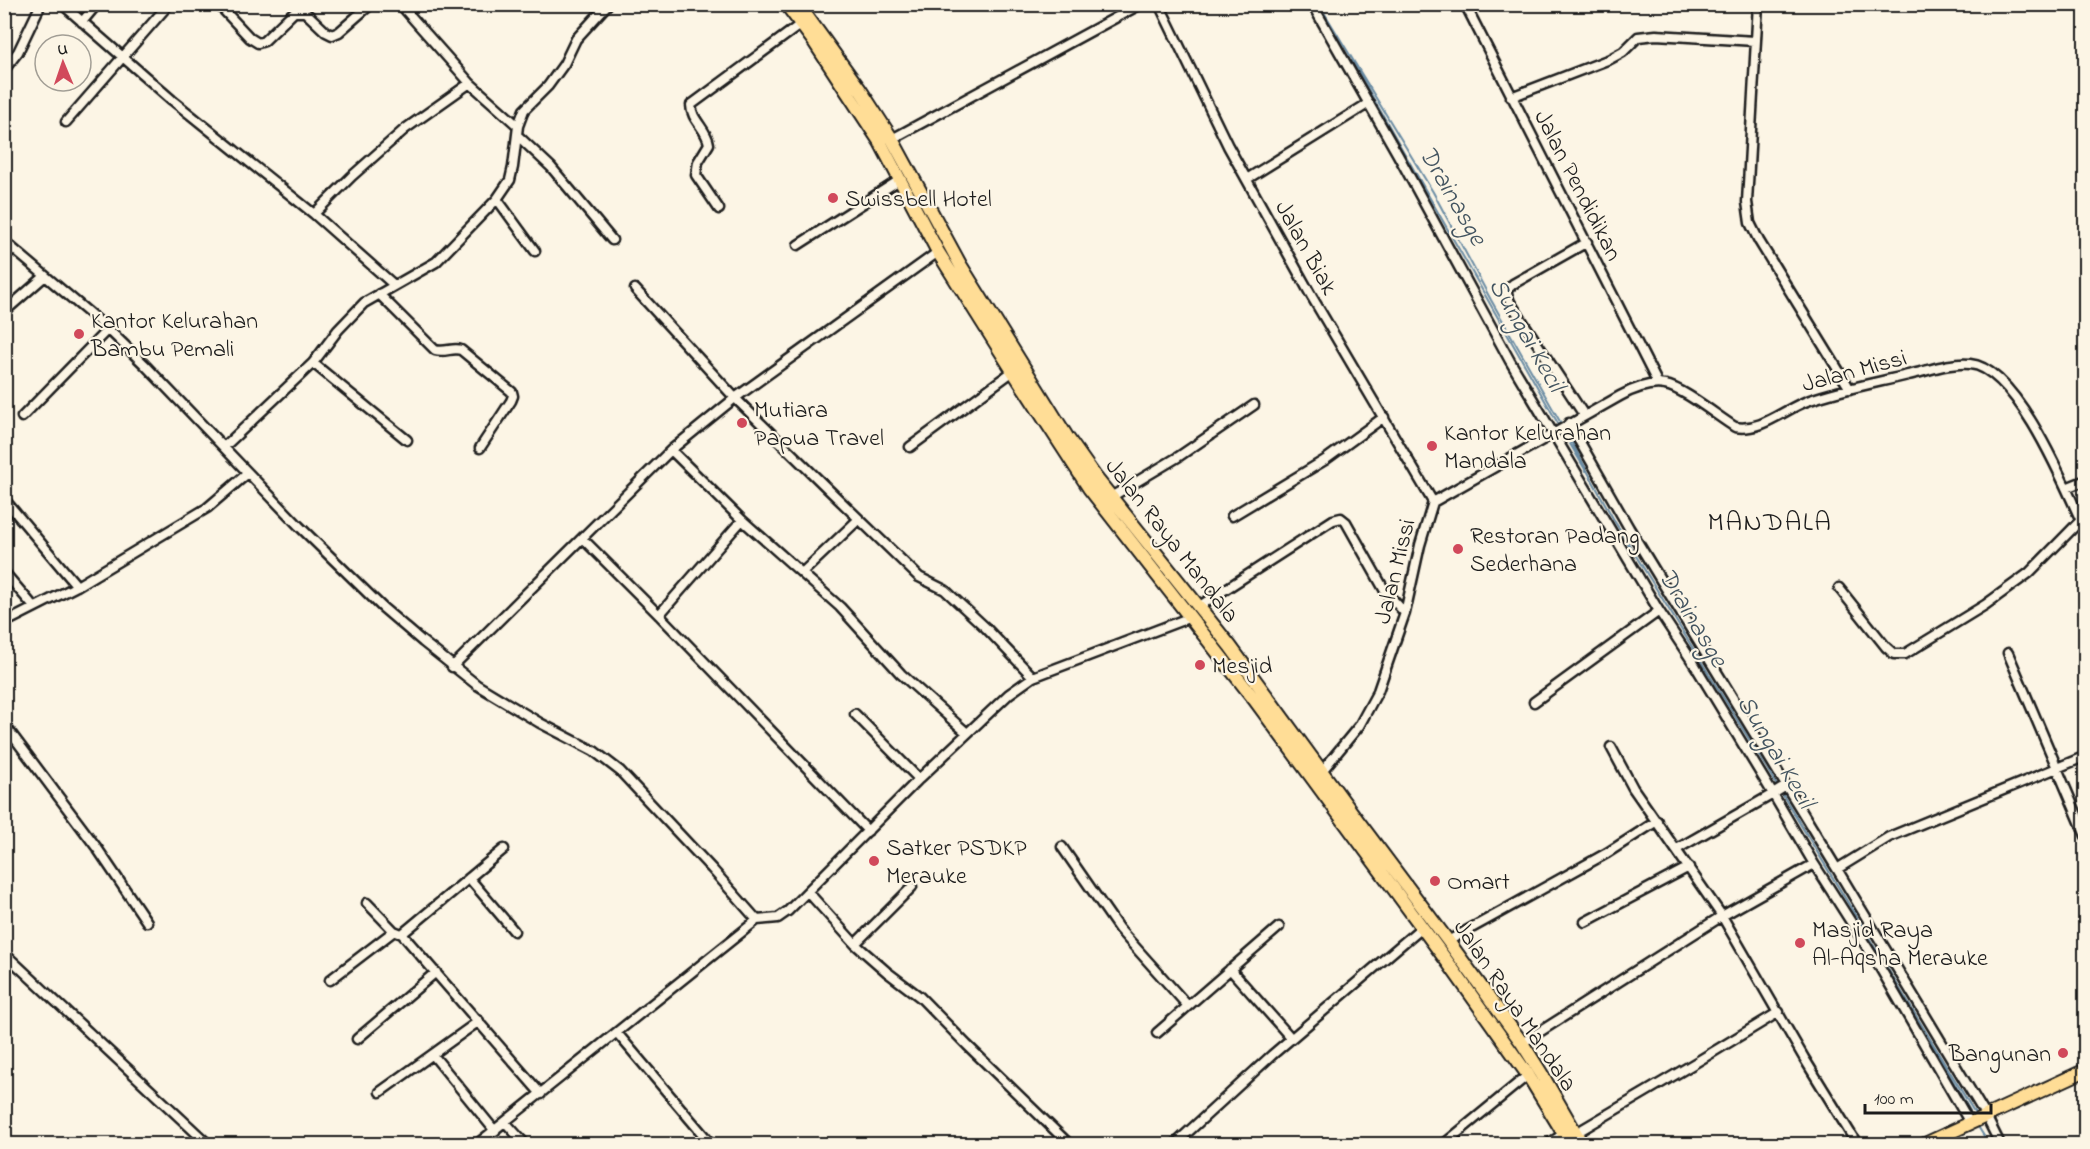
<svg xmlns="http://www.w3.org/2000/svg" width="2090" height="1149" viewBox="0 0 2090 1149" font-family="'Indie Flower',sans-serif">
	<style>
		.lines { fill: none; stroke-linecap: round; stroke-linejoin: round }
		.stream { stroke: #6b8ca4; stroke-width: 2 }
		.minor-casing { stroke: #1c1c1c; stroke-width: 13 }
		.highway-casing { stroke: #1c1c1c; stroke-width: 16 }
		.minor { stroke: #fcf5e5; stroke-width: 8 }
		.highway { stroke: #ffdd96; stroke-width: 12 }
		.poi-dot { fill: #d1495b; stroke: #fcf5e5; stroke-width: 2 }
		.labels { text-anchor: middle; stroke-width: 4.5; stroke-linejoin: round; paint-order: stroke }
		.street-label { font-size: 24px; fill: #1c1c1c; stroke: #fcf5e5 }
		.poi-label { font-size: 24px; fill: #1c1c1c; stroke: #fcf5e5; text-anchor: start }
		.water-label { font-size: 26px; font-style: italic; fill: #435460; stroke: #fcf5e5 }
		.quarter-label { font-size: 27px; letter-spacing: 1.5px; fill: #1c1c1c; stroke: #fcf5e5 }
	</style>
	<rect width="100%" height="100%" fill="#fcf5e5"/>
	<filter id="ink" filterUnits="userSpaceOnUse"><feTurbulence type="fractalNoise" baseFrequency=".0167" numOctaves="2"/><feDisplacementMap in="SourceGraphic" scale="12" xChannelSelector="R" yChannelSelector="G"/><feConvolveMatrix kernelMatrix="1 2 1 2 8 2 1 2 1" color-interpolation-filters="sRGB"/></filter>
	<g filter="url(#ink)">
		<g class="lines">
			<path class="stream" d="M1319 4 1433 192 1491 300 1562 425
				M1352 61 1560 427
				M1565 430 1615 522 1752 744 1976 1115
				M1563 432 1586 471
				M1930 1041 1970 1111
				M1977 1125 1989 1144"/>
			<g class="minor-casing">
				<path id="minor" d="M62 4 172 100 314 214 394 285
					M218 4 250 38 258 43 264 41 294 12H305L326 32 332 35 339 32 371 4
					M400 4 470 83 518 126
					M1159 4 1228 146 1312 297 1433 502
					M1312 4 1398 155 1510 361 1659 611 1534 702
					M1465 4 1658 384
					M1758 4 1747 202 1750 223 1759 241 1850 389
					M82 22 97 4
					M4 70 18 52 41 4
					M1511 97 1610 59 1623 52 1638 37 1656 35 1755 41
					M66 122 169 4
					M517 135 551 167 612 240
					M892 139 1141 4
					M1247 179 1369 103
					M497 199 535 251
					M719 209 696 175 698 162 709 144C707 129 691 120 691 105L801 24
					M314 214 352 176 405 129 470 83
					M4 241 108 329 144 364 299 526 382 607 423 642 477 685 540 723 594 751 620 771 712 869 757 920 778 918 788 911 919 779 1009 694 1033 677 1191 617
					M798 245 901 179
					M635 289 735 398 828 489 919 577 945 590 986 628 1033 677
					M379 294 435 350C445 353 453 347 461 350L512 392 513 396 511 401 480 448
					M4 312 45 276
					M313 363 407 440
					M1584 415 1510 302 1506 291 1513 284 1587 242
					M22 417 108 329
					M1569 423 1629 528 1837 869
					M224 447 313 363 338 330 364 303 436 262 497 199 510 180 513 167 518 126 524 110 548 86 564 64 576 39 608 4
					M910 447 1016 369
					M671 450 742 520 840 607 901 674 967 733
					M2066 488 2086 480
					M1111 497 1178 457 1254 405
					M4 499 77 586
					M1232 516 1325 460 1384 417
					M582 538 659 615 868 831
					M4 572 34 607
					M802 573 859 519
					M1839 588 1886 647 1894 654H1905L1985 605 2029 573 2080 521
					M1198 607 1333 520 1341 518 1346 522 1385 591 1405 613
					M1659 611 1696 667 1773 794 1786 786
					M659 615 742 520
					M4 623 77 586 207 508 248 473
					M2008 653 2086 836
					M452 667 671 450 735 398 938 252
					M855 714 919 779
					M4 724 97 848 147 922
					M1611 747 1633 788 1722 916 1804 1058 1857 1144
					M1322 771 1359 726 1378 691 1405 613 1420 545 1433 502 1620 396C1633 389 1650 382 1665 385 1683 388 1717 416 1735 427 1762 432 1785 408 1810 400 1842 389 1875 383 1908 375 1927 371 1950 362 1970 364 2018 368 2068 493 2086 532
					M1062 847 1119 929 1188 1006
					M504 849 402 934 541 1094
					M1677 849 1773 794 1814 864
					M469 878 514 931
					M808 892 855 944 887 972 920 997 967 1045 1069 1144
					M367 903 394 931 399 933
					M1585 922 1689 867
					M1448 941 1607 853 1657 821
					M855 944 912 887
					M4 953 208 1144
					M1230 969 1291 1038
					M330 980 394 931
					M617 1033 711 1144
					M1157 1033 1279 927
					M357 1039 436 972
					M1522 1043 1722 916 1814 864 1879 966 1970 1123
					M433 1055 495 1131
					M380 1092 479 1021
					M506 1123 525 1144
					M1576 1133 1695 1063 1779 1012
					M477 1144 757 920
					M1175 1144 1272 1055 1422 927
					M1444 1144 1528 1075
					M1548 1144 1564 1134
					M2000 1144 1986 1116 1837 869 1889 837 2086 756"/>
			</g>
			<g class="highway-casing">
				<path id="highway" d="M786 4 815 43 880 142 938 252 1013 371 1089 488 1254 699 1449 964 1528 1075 1570 1144
					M798 4 861 91 892 139 961 266 1067 437 1096 478 1230 646 1358 821 1448 941 1522 1043 1541 1073 1582 1144
					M1925 1144 2086 1070"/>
			</g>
			<use href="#minor" class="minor"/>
			<use href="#highway" class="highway"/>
		</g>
	</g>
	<g class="poi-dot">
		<circle cx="833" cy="198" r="6"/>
		<circle cx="79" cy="334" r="6"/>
		<circle cx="742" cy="423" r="6"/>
		<circle cx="1432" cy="446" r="6"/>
		<circle cx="1458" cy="549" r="6"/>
		<circle cx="1200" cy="665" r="6"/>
		<circle cx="874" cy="861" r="6"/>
		<circle cx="1435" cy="881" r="6"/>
		<circle cx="1800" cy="943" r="6"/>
		<circle cx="2063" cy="1053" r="6"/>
	</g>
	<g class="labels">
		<g class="street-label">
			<text transform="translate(1579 185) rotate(63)" y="8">Jalan Pendidikan</text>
			<text transform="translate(1307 247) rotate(61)" y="8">Jalan Biak</text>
			<text transform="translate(1854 370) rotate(-15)" y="8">Jalan Missi</text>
			<text transform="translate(1173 540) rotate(52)" y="8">Jalan Raya Mandala</text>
			<text transform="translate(1394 571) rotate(-76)" y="8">Jalan Missi</text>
			<text transform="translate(1516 1005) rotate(56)" y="8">Jalan Raya Mandala</text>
		</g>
		<g class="poi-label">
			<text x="845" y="206">Swissbell Hotel</text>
			<text x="91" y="328">Kantor Kelurahan<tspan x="91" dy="28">Bambu Pemali</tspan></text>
			<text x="754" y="417">Mutiara<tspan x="754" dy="28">Papua Travel</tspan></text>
			<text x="1444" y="440">Kantor Kelurahan<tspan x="1444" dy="28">Mandala</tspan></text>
			<text x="1470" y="543">Restoran Padang<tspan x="1470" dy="28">Sederhana</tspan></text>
			<text x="1212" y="673">Mesjid</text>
			<text x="886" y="855">Satker PSDKP<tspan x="886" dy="28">Merauke</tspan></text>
			<text x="1447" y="889">Omart</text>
			<text x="1812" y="937">Masjid Raya<tspan x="1812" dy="28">Al-Aqsha Merauke</tspan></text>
			<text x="2051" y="1061" text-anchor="end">Bangunan</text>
		</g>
		<g class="water-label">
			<text transform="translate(1454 195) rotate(60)" y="9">Drainasge</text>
			<text transform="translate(1528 334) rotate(60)" y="9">Sungai Kecil</text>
			<text transform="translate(1694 617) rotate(59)" y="9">Drainasge</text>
			<text transform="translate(1777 751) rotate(59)" y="9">Sungai Kecil</text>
		</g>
		<g class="quarter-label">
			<text x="1770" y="530">MANDALA</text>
		</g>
	</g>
	<rect width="2090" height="1149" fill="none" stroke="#fcf5e5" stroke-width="24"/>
	<rect x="12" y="12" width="2066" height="1125" fill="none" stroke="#1c1c1c" stroke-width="2" filter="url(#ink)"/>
	<g transform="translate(63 63) rotate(358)"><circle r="28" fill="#fcf5e5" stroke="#a29e95" stroke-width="1.5"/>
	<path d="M0-4.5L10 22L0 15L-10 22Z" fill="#d1495b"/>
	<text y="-9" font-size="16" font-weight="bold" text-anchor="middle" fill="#1c1c1c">U</text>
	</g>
	<path d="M1865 1104v9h126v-9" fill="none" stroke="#1c1c1c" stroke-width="3"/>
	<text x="1874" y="1104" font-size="18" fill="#1c1c1c" stroke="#fcf5e5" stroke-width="4.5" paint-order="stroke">100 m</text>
</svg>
